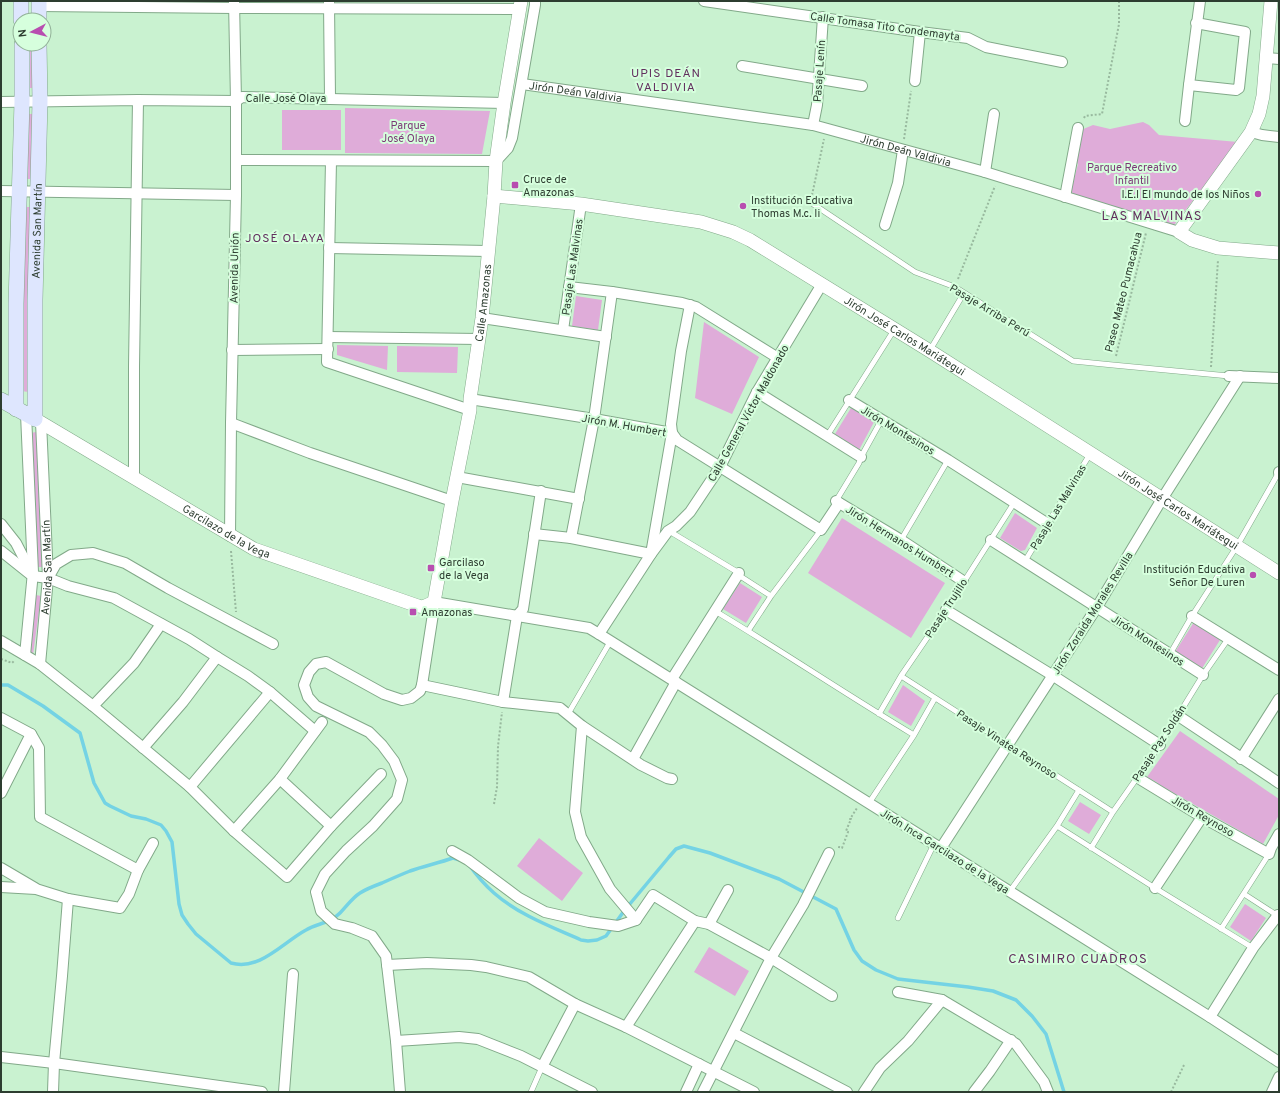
<svg xmlns="http://www.w3.org/2000/svg" width="1280" height="1093" viewBox="0 0 1280 1093" font-family="Overpass,sans-serif">
	<style>
		.green { fill: #dfacd9 }
		.lines { fill: none; stroke-linecap: round; stroke-linejoin: round }
		.stream { stroke: #74d3e4; stroke-width: 3.5 }
		.service-casing { stroke: #82a989; stroke-width: 6 }
		.minor-casing { stroke: #82a989; stroke-width: 12 }
		.tertiary-casing { stroke: #82a989; stroke-width: 14 }
		.secondary-casing { stroke: #82a989; stroke-width: 16 }
		.path { stroke: #98b99e; stroke-width: 2; stroke-dasharray: 2 2; stroke-linecap: butt }
		.service { stroke: #fff; stroke-width: 5 }
		.minor { stroke: #fff; stroke-width: 10 }
		.tertiary { stroke: #fff; stroke-width: 13 }
		.secondary { stroke: #dee6fe; stroke-width: 15 }
		.poi-dot { fill: #b84eb0; stroke: #d6ffdd; stroke-width: 1.5 }
		.labels { text-anchor: middle; stroke-width: 4; stroke-linejoin: round; paint-order: stroke }
		.street-label { font-size: 11px; fill: #2d3d30; stroke: #d6ffdd }
		.park-label { font-size: 11px; fill: #7b3876; stroke: #d6ffdd }
		.poi-label { font-size: 11px; fill: #2d3d30; stroke: #d6ffdd; text-anchor: start }
		.neighbourhood-label { font-size: 12px; letter-spacing: 1px; fill: #622f5e; stroke: #d6ffdd }
		.quarter-label { font-size: 13px; letter-spacing: 1px; fill: #622f5e; stroke: #d6ffdd }
	</style>
	<rect width="100%" height="100%" fill="#c9f2d0"/>
	<path class="green" d="M27 44H34L35 88H28Z
		M345 108 490 111 482 154 345 153Z
		M282 110H341V150H282Z
		M27 114H35L33 179H26Z
		M1143 122 1149 125 1159 135 1238 142 1168 233 1084 208 1071 191 1078 164 1075 161 1081 130 1093 125 1110 129Z
		M24 207H32L28 392 22 391Z
		M576 296 602 300 598 330 572 326Z
		M704 322 759 357 732 414 695 398Z
		M337 345 388 346 387 370 337 355Z
		M397 346 458 347 457 373 397 372Z
		M851 408 874 422 859 450 835 434Z
		M36 432 43 567H38L31 433Z
		M1015 513 1037 528 1025 550 1021 551 1000 538Z
		M842 518 945 583 911 638 808 573Z
		M740 583 762 597 746 623 723 609Z
		M36 595 41 596 33 655 29 653Z
		M1194 622 1220 640 1201 670 1175 652Z
		M903 685 925 701 911 726 888 712Z
		M1180 731 1279 799V815L1263 844 1158 784V783L1147 777Z
		M1080 802 1101 815 1089 834 1068 821Z
		M539 838 583 873 562 901 517 866Z
		M1245 904 1266 918 1251 941 1230 927Z
		M709 947 749 971 735 996 694 972Z"/>
	<g class="lines">
		<path class="stream" d="M1 685H8L43 706 80 733 94 783 105 803 110 806 131 816 146 819 161 825 166 831 172 842 179 904 182 915 188 924 196 934 231 963C260 971 282 943 306 930 318 923 329 924 340 913 347 906 352 898 360 893 366 889 374 886 382 883 391 879 400 875 410 871 424 866 439 863 453 858L460 860
			M470 866C477 876 485 885 494 893 519 915 552 927 581 940L588 941 597 940 606 936 624 911 669 857 676 849 684 846 710 853 779 879 836 909 854 950 862 961 876 970 898 979 968 987 993 991 1016 1000 1032 1016 1046 1034 1064 1092"/>
		<g class="service-casing">
			<path id="service" d="M810 202 915 272 955 287 1073 361 1113 365 1229 376
				M930 350 964 293
				M827 436 894 330
				M836 501 859 463 861 457 882 419
				M669 531 739 573 740 576 771 596
				M901 540 948 460
				M1025 561 1090 454
				M715 611C782 651 847 695 914 735
				M748 631 771 596 821 530
				M1170 654 1192 616 1237 546 1279 472
				M901 676 1113 812
				M568 714 610 642
				M879 714 901 676 946 610 1014 503
				M869 803 914 735 935 698
				M1057 826 1155 888 1253 948
				M1091 848 1113 812 1160 745 1203 675 1228 639
				M1010 891 1057 826 1079 790
				M1244 894 1278 916
				M898 918 934 844
				M1221 929 1269 854
				M531 1092 542 1067"/>
		</g>
		<g class="minor-casing">
			<g id="minor">
				<path d="M704 1 920 32 968 38 986 47 1062 62"/>
				<path d="M329 2 330 98"/>
				<path d="M39 6 234 8 520 9"/>
				<path d="M1267 58 1279 59"/>
				<path d="M742 66 862 86"/>
				<path d="M915 81 920 32"/>
				<path id="s1" d="M522 84 813 125 985 172 1179 232"/>
				<path d="M1189 85 1236 90 1239 88 1245 32 1196 23"/>
				<path d="M1 102 138 100 236 101 242 97 504 103"/>
				<path d="M1185 121 1189 85 1200 1"/>
				<path d="M813 125 817 105 823 17"/>
				<path d="M1251 132 1262 135 1279 137"/>
				<path d="M236 160 496 161 508 148 512 138 535 5V1"/>
				<path d="M331 161 327 362 470 410"/>
				<path d="M985 172 994 114"/>
				<path d="M1 191 236 195"/>
				<path d="M1065 197 1078 128"/>
				<path d="M885 225 898 183 903 150"/>
				<path d="M329 248 488 251"/>
				<path d="M569 287 612 292 682 303 696 307 778 358"/>
				<path d="M482 318 606 337"/>
				<path d="M563 330 581 204"/>
				<path d="M328 337 479 339"/>
				<path d="M232 350 328 349"/>
				<path d="M1229 376 1279 378"/>
				<path d="M757 392 861 457"/>
				<path d="M470 399 594 419 672 433 677 440 821 530 839 503"/>
				<path d="M849 400 948 460 1048 524"/>
				<path d="M231 423 310 453 452 501"/>
				<path d="M1279 472V473"/>
				<path d="M457 477 579 499"/>
				<path d="M134 478V367L138 100"/>
				<path d="M836 501 901 540 963 581"/>
				<path d="M1 524 16 543 33 576 48 578 56 564 71 555 93 553 125 563 168 588 273 644"/>
				<path d="M534 534 571 538 651 554 672 433 671 424 681 351 690 305"/>
				<path d="M230 536 231 423 236 195V101L234 1"/>
				<path d="M571 538 594 419 612 292"/>
				<path d="M991 540 1203 675"/>
				<path d="M1 551 30 574"/>
				<path d="M48 578 68 586 114 598 189 639 217 657 248 676 270 692 315 731"/>
				<path d="M946 610 1052 675 1160 745"/>
				<path d="M1192 616 1279 670"/>
				<path d="M599 634 651 554 668 531 676 526 690 512 720 467 757 392 822 284"/>
				<path d="M1 641 40 664 93 706 190 787 234 831 287 877 331 826 381 774"/>
				<path d="M25 655 33 572 26 414"/>
				<path id="s2" d="M40 664 48 578 41 422"/>
				<path d="M672 679 739 573"/>
				<path d="M422 685 503 702 560 708 582 726 575 812 581 837 610 889 636 920"/>
				<path d="M503 702 517 616 523 609 541 491"/>
				<path d="M93 706 134 663 161 624"/>
				<path d="M1177 715 1279 783"/>
				<path d="M1 718 31 734 39 748 40 817 138 870"/>
				<path d="M582 726 641 765 667 778 672 779"/>
				<path d="M143 748 183 702 217 657"/>
				<path d="M633 759 676 682"/>
				<path d="M1241 759 1279 699"/>
				<path d="M1138 778 1202 817 1269 854 1271 848 1279 834"/>
				<path d="M280 779 331 826"/>
				<path d="M190 787 270 692"/>
				<path d="M1 793 31 734"/>
				<path d="M234 831 280 779 322 722"/>
				<path d="M941 848 1097 607 1162 499 1240 376"/>
				<path d="M452 851 468 860 519 898 545 912 589 922 618 926 636 920 653 895 695 921 709 924 771 958 832 996"/>
				<path d="M1 868 35 888"/>
				<path d="M1 887 36 889 68 899 120 908 129 894 138 870 153 843"/>
				<path d="M1155 888 1202 817"/>
				<path d="M709 924 728 890"/>
				<path d="M387 965 427 963 471 965 486 967 529 977 575 1004 626 1027 754 1092"/>
				<path d="M898 992 942 1000 1016 1044 1044 1082 1048 1092"/>
				<path d="M1210 1017 1253 948 1278 915"/>
				<path d="M626 1027 695 921"/>
				<path d="M734 1033 847 1092"/>
				<path d="M396 1041 459 1037 478 1039 521 1056 592 1092"/>
				<path d="M1 1057 54 1063 262 1092"/>
				<path d="M542 1067 575 1004"/>
				<path d="M53 1092 54 1063 62 976 68 899"/>
				<path d="M284 1092 293 974"/>
				<path d="M400 1092 396 1041 386 956 372 936 352 928 335 924 321 911 316 892 325 874 346 851 373 826 397 799 402 780 394 761 382 745 369 732 316 706 308 697 304 685 309 672 316 664 326 662 384 694 402 700 411 698 420 691 422 685 433 614 434 602 589 628 599 634 1210 1017 1279 1062"/>
				<path d="M686 1092 699 1064"/>
				<path d="M703 1092 771 958 803 905 829 853"/>
				<path d="M864 1092 880 1068 908 1041 942 1000"/>
				<path d="M974 1092 990 1071 1011 1040"/>
				<path d="M1272 1092 1279 1077"/>
			</g>
		</g>
		<g class="tertiary-casing">
			<g id="tertiary">
				<path d="M1271 1 1263 96 1259 114 1251 132 1179 232 1192 240 1218 248 1279 253"/>
				<path id="s3" d="M494 196 581 204 701 222 733 232 750 240 930 351 1279 573"/>
				<path id="s4" d="M35 419 254 549 418 606 423 607 434 602 452 501 470 410V399L482 318 494 196 496 161 504 103 521 1"/>
			</g>
		</g>
		<g class="secondary-casing">
			<g id="secondary">
				<path d="M21 1V20"/>
				<path d="M39 1V20"/>
				<path id="s5" d="M1 400 35 419V300L40 101 39 44"/>
				<path d="M16 409V304L22 102V44"/>
			</g>
		</g>
		<path class="path" d="M1084 118 1085 116 1102 114 1119 24V1
			M904 139 911 91
			M812 195 824 139
			M958 279 995 186
			M1116 356 1146 233
			M1211 367 1218 260
			M231 551 236 612
			M1 659 12 663 14 661
			M494 804 497 787 498 746 502 712
			M839 848V847L842 848 848 832 846 831 851 819H850L857 808
			M1171 1092 1184 1065"/>
		<use href="#service" class="service"/>
		<use href="#minor" class="minor"/>
		<use href="#tertiary" class="tertiary"/>
		<use href="#secondary" class="secondary"/>
	</g>
	<g class="poi-dot">
		<rect x="511" y="181" width="8" height="8" rx="2"/>
		<circle cx="1258" cy="194" r="4"/>
		<circle cx="743" cy="206" r="4"/>
		<rect x="427" y="564" width="8" height="8" rx="2"/>
		<circle cx="1253" cy="575" r="4"/>
		<rect x="409" y="608" width="8" height="8" rx="2"/>
	</g>
	<g class="labels">
		<g class="street-label">
			<text transform="translate(885 26) rotate(8)" y="4">Calle Tomasa Tito Condemayta</text>
			<text transform="translate(819 71) rotate(-86)" y="4">Pasaje Lenín</text>
			<text dy="4" stroke="none"><textPath href="#s1" startOffset="54">Jirón Deán Valdivia</textPath></text>
			<text x="286" y="102">Calle José Olaya</text>
			<text dy="4" stroke="none"><textPath href="#s1" startOffset="390">Jirón Deán Valdivia</textPath></text>
			<text dy="4" stroke="none"><textPath href="#s5" startOffset="227">Avenida San Martín</textPath></text>
			<text transform="translate(572 267) rotate(-82)" y="4">Pasaje Las Malvinas</text>
			<text transform="translate(234 268) rotate(-89)" y="4">Avenida Unión</text>
			<text transform="translate(1123 292) rotate(-76)" y="4">Paseo Mateo Pumacahua</text>
			<text dy="4" stroke="none"><textPath href="#s4" startOffset="749">Calle Amazonas</textPath></text>
			<text transform="translate(990 310) rotate(31)" y="4">Pasaje Arriba Perú</text>
			<text dy="4" stroke="none"><textPath href="#s3" startOffset="443">Jirón José Carlos Mariátegui</textPath></text>
			<text transform="translate(748 413) rotate(-61)" y="4">Calle General Víctor Maldonado</text>
			<text transform="translate(624 425) rotate(10)" y="4">Jirón M. Humbert</text>
			<text transform="translate(898 430) rotate(31)" y="4">Jirón Montesinos</text>
			<text transform="translate(1058 507) rotate(-59)" y="4">Pasaje Las Malvinas</text>
			<text dy="4" stroke="none"><textPath href="#s3" startOffset="767">Jirón José Carlos Mariátegui</textPath></text>
			<text dy="4" stroke="none"><textPath href="#s4" startOffset="222">Garcilazo de la Vega</textPath></text>
			<text transform="translate(900 541) rotate(32)" y="4">Jirón Hermanos Humbert</text>
			<text dy="4" stroke="none"><textPath href="#s2" startOffset="97">Avenida San Martín</textPath></text>
			<text transform="translate(946 608) rotate(-57)" y="4">Pasaje Trujillo</text>
			<text transform="translate(1092 613) rotate(-58)" y="4">Jirón Zoraida Morales Revilla</text>
			<text transform="translate(1148 640) rotate(33)" y="4">Jirón Montesinos</text>
			<text transform="translate(1159 743) rotate(-57)" y="4">Pasaje Paz Soldán</text>
			<text transform="translate(1007 744) rotate(33)" y="4">Pasaje Vinatea Reynoso</text>
			<text transform="translate(1203 816) rotate(30)" y="4">Jirón Reynoso</text>
			<text transform="translate(945 851) rotate(32)" y="4">Jirón Inca Garcilazo de la Vega</text>
		</g>
		<g class="park-label">
			<text x="408" y="129">Parque<tspan x="408" dy="13">José Olaya</tspan></text>
			<text x="1132" y="171">Parque Recreativo<tspan x="1132" dy="13">Infantil</tspan></text>
		</g>
		<g class="poi-label">
			<text x="523" y="183">Cruce de<tspan x="523" dy="13">Amazonas</tspan></text>
			<text x="1250" y="198" text-anchor="end">I.E.I El mundo de los Niños</text>
			<text x="751" y="204">Institución Educativa<tspan x="751" dy="13">Thomas M.c. Ii</tspan></text>
			<text x="439" y="566">Garcilaso<tspan x="439" dy="13">de la Vega</tspan></text>
			<text x="1245" y="573" text-anchor="end">Institución Educativa<tspan x="1245" dy="13">Señor De Luren</tspan></text>
			<text x="421" y="616">Amazonas</text>
		</g>
		<g class="neighbourhood-label">
			<text x="666" y="77">UPIS DEÁN<tspan x="666" dy="14">VALDIVIA</tspan></text>
			<text x="285" y="242">JOSÉ OLAYA</text>
		</g>
		<g class="quarter-label">
			<text x="1152" y="220">LAS MALVINAS</text>
			<text x="1078" y="963">CASIMIRO CUADROS</text>
		</g>
	</g>
	<rect width="1280" height="1093" fill="none" stroke="#2d3d30" stroke-width="4"/>
	<g transform="translate(32 32) rotate(263)"><circle r="19" fill="#d6ffdd" stroke="#92b198"/>
	<path d="M0-3L7 15L0 10L-7 15Z" fill="#b84eb0"/>
	<text y="-6" font-size="11" font-weight="bold" text-anchor="middle" fill="#2d3d30">N</text>
	</g>
</svg>
